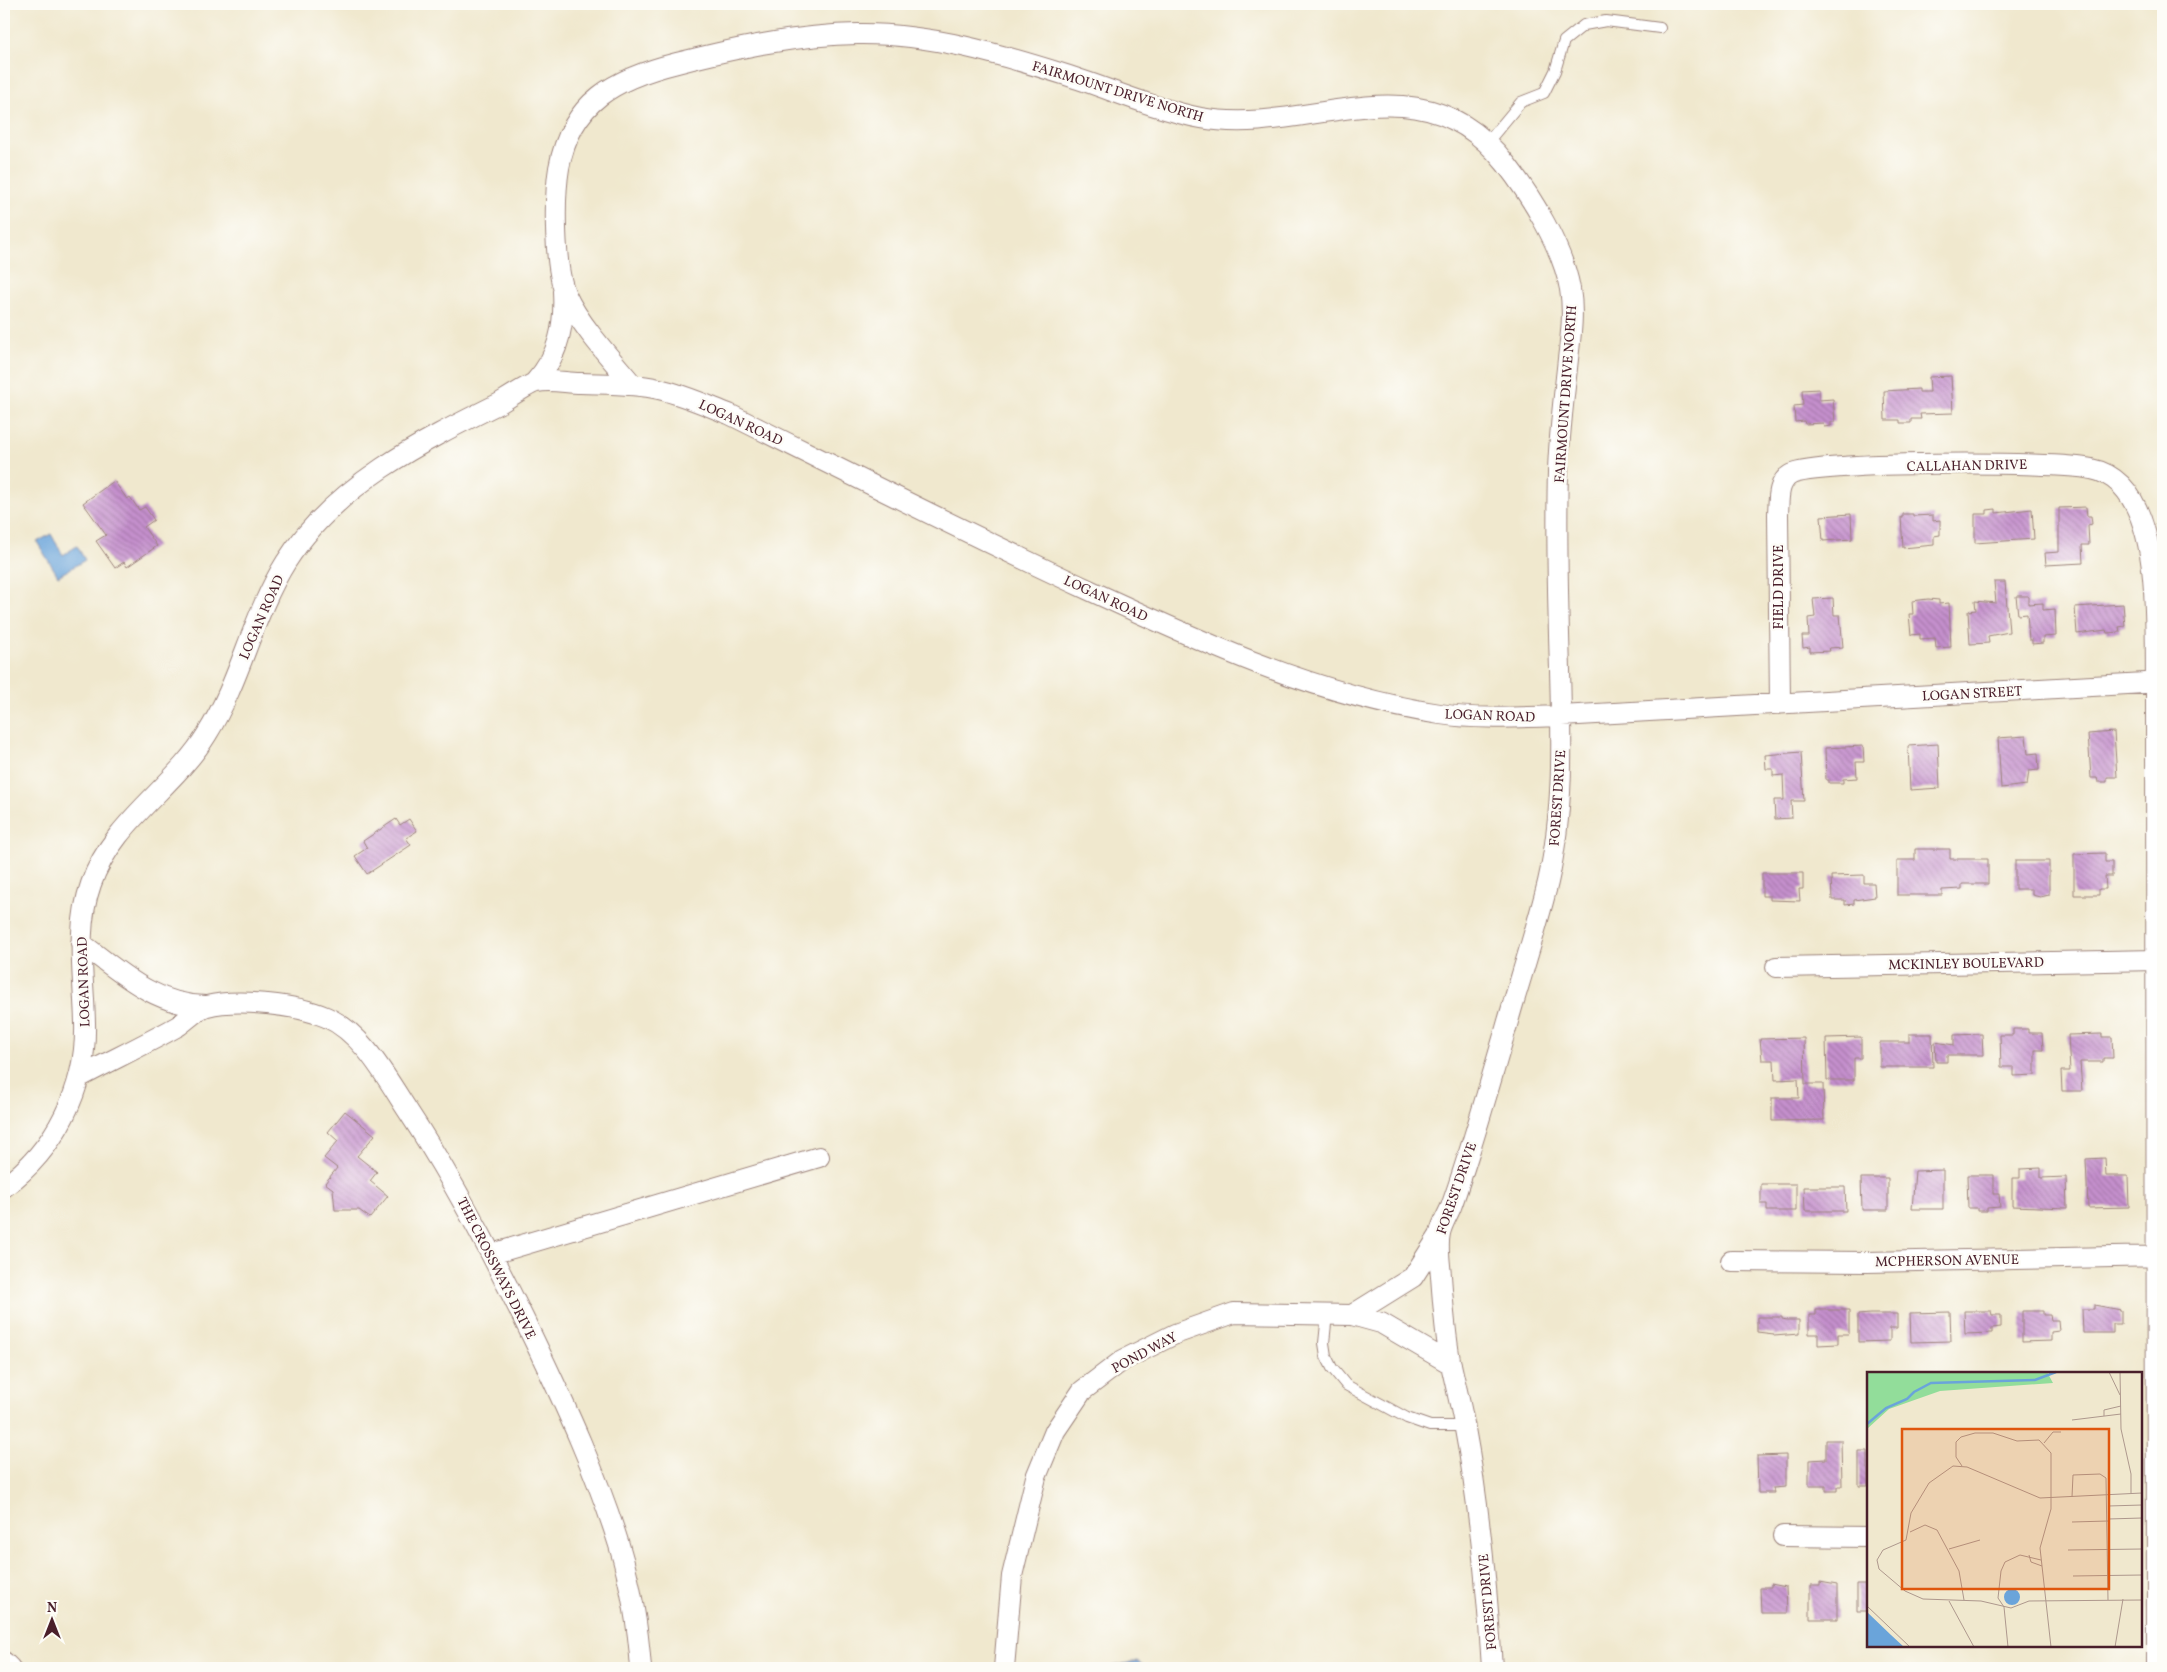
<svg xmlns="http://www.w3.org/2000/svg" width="2167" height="1672" viewBox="0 0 2167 1672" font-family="Vollkorn,serif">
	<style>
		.water { fill: #6aa4da; stroke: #5a6282 }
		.building { fill: url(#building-back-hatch) }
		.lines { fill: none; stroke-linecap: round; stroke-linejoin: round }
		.lane-casing { stroke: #9d847c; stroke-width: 12 }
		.street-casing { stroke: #9d847c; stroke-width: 22 }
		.lane { stroke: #fff; stroke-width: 10 }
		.street { stroke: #fff; stroke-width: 20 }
		.labels { text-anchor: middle; stroke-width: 5; stroke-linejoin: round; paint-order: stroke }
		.street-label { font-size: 14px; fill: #4a1f2b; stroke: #fdfcf7 }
		.inset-river { fill: none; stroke: #6aa4da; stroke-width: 2.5 }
		.inset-road { fill: none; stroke: #ae988d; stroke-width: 1 }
		.view { fill: #e0560e; fill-opacity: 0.15; stroke: #e0560e; stroke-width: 2.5 }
		.inset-edge { fill: none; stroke: #4a1f2b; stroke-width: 2.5 }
	</style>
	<defs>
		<pattern id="building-back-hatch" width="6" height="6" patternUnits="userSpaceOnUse" patternTransform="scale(1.25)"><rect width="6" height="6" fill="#c590cd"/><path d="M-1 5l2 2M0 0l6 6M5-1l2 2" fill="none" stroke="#a275a7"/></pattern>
	</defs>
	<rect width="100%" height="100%" fill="#fdfcf7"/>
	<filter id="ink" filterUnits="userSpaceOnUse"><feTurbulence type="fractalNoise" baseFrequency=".02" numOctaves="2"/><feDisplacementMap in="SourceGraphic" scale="10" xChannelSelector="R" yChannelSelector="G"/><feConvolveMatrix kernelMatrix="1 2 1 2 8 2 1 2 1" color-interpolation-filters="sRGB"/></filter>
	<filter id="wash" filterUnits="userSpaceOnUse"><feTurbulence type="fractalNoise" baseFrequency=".0096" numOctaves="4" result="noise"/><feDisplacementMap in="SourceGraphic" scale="20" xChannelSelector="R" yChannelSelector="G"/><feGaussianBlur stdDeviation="1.12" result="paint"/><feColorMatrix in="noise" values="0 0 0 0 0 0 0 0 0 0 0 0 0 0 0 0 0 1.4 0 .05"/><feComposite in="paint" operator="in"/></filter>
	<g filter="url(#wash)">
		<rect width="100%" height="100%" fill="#f0e8ce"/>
		<path class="water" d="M51 534 63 555 77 546 85 560 58 576 37 542Z
			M1137 1661 1147 1668H1105Z"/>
		<g id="blocks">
			<path class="building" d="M1951 376 1953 413 1920 414 1921 419H1911V423H1900V420H1885L1884 391 1919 389V392H1930L1929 377Z
				M1819 389V400L1833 399 1835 422H1831V426L1824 427 1823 423 1805 424 1804 421 1795 422 1794 406 1803 405 1802 390Z
				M114 481 127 499 130 497 139 510 145 507 154 520 144 527 157 546 127 567 124 562 115 568 96 541 106 535 83 503Z
				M2086 507 2087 516H2091L2092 524 2088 525 2089 545H2082L2083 563 2046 565 2045 553 2059 552V508Z
				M1996 509V513L2032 509 2034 539 1975 543V514H1987V510Z
				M1851 514 1852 539 1823 541 1821 516Z
				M1903 514H1913V516L1933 515V521L1940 520V535L1934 536V545L1903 548 1901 517H1903Z
				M1994 582H2005L2009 632 1988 636 1989 643 1970 644 1968 611 1976 610 1975 601 1996 603Z
				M2016 596H2028V604L2043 603V610L2055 609 2056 636 2043 637V643L2032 644V640H2029L2027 614 2018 615Z
				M1833 598 1834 615H1840L1843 647 1829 648 1830 651 1810 652V647L1803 648 1802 636H1809L1808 618 1815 617 1813 599Z
				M1928 599 1939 600V604L1949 603 1951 647 1936 648 1935 638 1920 639V634L1911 635 1909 614H1913L1912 601Z
				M2123 604 2125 626 2119 627 2120 632 2107 633 2106 630 2077 634 2075 607Z
				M2114 732 2117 777H2107V782H2098L2097 778H2091L2088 734Z
				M2026 736 2028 754 2038 753 2039 770 2029 771 2027 785 2001 788 1998 738Z
				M1938 744 1940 788 1910 790 1908 746Z
				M1863 746 1864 762H1856L1857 778 1843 779V783H1829V780H1826L1825 748Z
				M1801 752 1804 801H1791L1792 818 1775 819 1774 800H1784L1783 775 1773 776V769H1766L1765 755Z
				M396 819 400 825 409 819 417 831 406 838 411 845 367 874 355 856 367 848 363 841Z
				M1915 849H1950V859H1988V884H1962V889L1942 890V895H1897V860H1915Z
				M2105 853V862H2112V876H2105L2106 889H2099V895H2074V854Z
				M2015 861H2049V895L2040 897 2032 895V889H2015Z
				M1762 873H1803V889H1799L1800 901 1770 900V896H1762Z
				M1864 875V883H1874L1875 897 1854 900V904L1845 905V900H1832L1831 876Z
				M2013 1029H2028V1033H2042L2043 1050H2035V1075L2014 1076V1067H2001L2000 1035H2013Z
				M1909 1034H1932L1933 1067H1880V1042H1909Z
				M1982 1034 1983 1055H1947V1062H1936L1935 1042 1954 1045V1035Z
				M2102 1034V1037H2112L2113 1058H2103V1062H2080L2082 1091H2062L2061 1071H2070L2068 1035Z
				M1861 1037V1058H1854V1080H1827L1826 1038Z
				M1804 1038 1805 1084H1823L1824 1120 1772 1121V1098H1799L1798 1079 1775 1080 1774 1060H1762L1760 1039Z
				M345 1111 375 1135 357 1156 377 1172 370 1181 388 1196 370 1218 359 1210H335L333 1189 325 1183 337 1168 324 1158 338 1141 328 1132Z
				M2105 1158 2106 1176H2128L2129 1207 2088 1208 2086 1159Z
				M2041 1168V1178L2066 1177 2067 1208 2012 1206V1178H2020V1169Z
				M1943 1170V1209H1912L1915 1171Z
				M1967 1175H1993V1194H1999L2000 1207 1987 1208V1211H1977V1208H1968Z
				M1861 1178H1888V1210H1862Z
				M1761 1184H1796V1211H1767V1204H1761Z
				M1804 1187H1845L1846 1211H1805Z
				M2094 1305 2121 1310V1324H2113V1333H2083L2082 1309H2094Z
				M1816 1310H1849V1334H1838V1344L1818 1345V1334H1809V1315H1816Z
				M1964 1311H1991L1992 1315H2001V1327L1992 1328V1333L1965 1334Z
				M2022 1311H2043V1315H2050L2051 1320H2058L2059 1331 2051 1332V1341L2022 1342Z
				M1950 1312 1951 1341 1911 1342 1910 1313Z
				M1870 1314H1897V1328H1890V1341L1858 1342V1315Z
				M1757 1317H1782V1319L1787 1320H1799V1334L1774 1336V1334L1757 1332Z
				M1826 1440H1841L1842 1486H1838V1491H1826V1486H1809V1460L1826 1459Z
				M1859 1451H1868V1486H1859Z
				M1786 1455V1487L1773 1488 1774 1493H1758L1757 1456Z
				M1820 1582 1837 1585V1619H1810V1585H1820Z
				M1771 1584 1786 1587 1787 1613H1761L1760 1587H1771Z
				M1857 1584H1868V1611H1857Z"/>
		</g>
	</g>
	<g filter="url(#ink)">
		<use href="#blocks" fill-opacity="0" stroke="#9d847c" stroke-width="1"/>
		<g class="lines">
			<g class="lane-casing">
				<path id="lane" d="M1487 143 1521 102 1544 93 1555 71 1564 41 1584 25 1606 21 1660 28
					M1327 1314 1324 1343 1326 1356 1332 1368 1346 1385 1407 1418 1430 1426H1465"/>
			</g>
			<g class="street-casing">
				<path id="street" d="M535 382C559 356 565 325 563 291
					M633 385C612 360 579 324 566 295 554 268 554 198 559 168 571 101 616 78 677 63 736 48 797 35 858 34 929 33 999 54 1066 75 1110 89 1155 109 1201 118 1310 138 1420 53 1506 164 1531 196 1563 248 1570 289 1574 312 1571 335 1568 359 1564 397 1559 434 1558 472 1556 538 1558 604 1560 670 1562 741 1564 812 1548 882 1538 923 1525 964 1513 1004 1500 1049 1487 1095 1473 1140 1466 1162 1459 1185 1451 1207 1447 1216 1442 1224 1440 1233 1437 1246 1440 1263 1441 1276 1443 1304 1445 1332 1450 1360 1455 1383 1461 1406 1465 1429 1480 1508 1487 1588 1492 1668
					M1780 704 1778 514C1779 501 1777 483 1790 475 1813 461 2057 461 2091 469 2102 471 2113 477 2121 485 2161 526 2155 627 2156 682L2157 1668
					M81 943C119 971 155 1006 206 1006
					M1776 967 2157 960
					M80 1077C112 1060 146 1044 178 1026 187 1020 197 1009 207 1006 237 998 298 1005 326 1017 363 1033 387 1079 408 1111 456 1184 496 1261 534 1340 566 1407 597 1474 619 1545 631 1585 638 1626 641 1668
					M4 1187C55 1150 87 1088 85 1023 84 976 75 929 91 884 112 822 174 788 207 734 241 680 252 616 286 562 335 485 421 442 500 403 508 398 531 383 537 382 550 379 567 383 580 383 606 384 634 383 659 389 684 395 706 405 729 414 848 473 968 534 1089 590 1201 642 1316 695 1440 714 1480 720 1521 717 1561 716L2163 682
					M492 1254 819 1157
					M1731 1261 1867 1262 2163 1256
					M1352 1315 1413 1277 1439 1236
					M1783 1536 1868 1537
					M4 1662 10 1668
					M1004 1668 1012 1576 1036 1477 1055 1431 1082 1391 1123 1360 1175 1334 1234 1313 1352 1315 1381 1323 1451 1364"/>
			</g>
			<use href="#lane" class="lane"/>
			<use href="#street" class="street"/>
		</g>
	</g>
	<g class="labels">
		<g class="street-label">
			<text transform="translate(1118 91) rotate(17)" y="5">FAIRMOUNT DRIVE NORTH</text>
			<text transform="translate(1565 394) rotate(-86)" y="5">FAIRMOUNT DRIVE NORTH</text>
			<text transform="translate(741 422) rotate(25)" y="5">LOGAN ROAD</text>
			<text transform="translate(1967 465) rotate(-1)" y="5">CALLAHAN DRIVE</text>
			<text transform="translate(1778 587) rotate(-90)" y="5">FIELD DRIVE</text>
			<text transform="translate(1106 598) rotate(25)" y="5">LOGAN ROAD</text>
			<text transform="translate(261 617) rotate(-66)" y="5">LOGAN ROAD</text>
			<text transform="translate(1972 693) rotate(-3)" y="5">LOGAN STREET</text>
			<text transform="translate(1490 715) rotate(2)" y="5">LOGAN ROAD</text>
			<text transform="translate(1557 798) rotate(-86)" y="5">FOREST DRIVE</text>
			<text transform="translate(1966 963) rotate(-1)" y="5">MCKINLEY BOULEVARD</text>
			<text transform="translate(83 982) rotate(-92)" y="5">LOGAN ROAD</text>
			<text transform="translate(1456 1188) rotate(-71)" y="5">FOREST DRIVE</text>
			<text transform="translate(1947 1260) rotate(-1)" y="5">MCPHERSON AVENUE</text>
			<text transform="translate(497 1268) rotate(63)" y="5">THE CROSSWAYS DRIVE</text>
			<text transform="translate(1144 1352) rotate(-28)" y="5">POND WAY</text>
			<text transform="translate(1487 1602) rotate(-95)" y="5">FOREST DRIVE</text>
		</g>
	</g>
	<g transform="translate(1867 1372)">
		<rect width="275" height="275" fill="#f0e8ce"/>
		<path d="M0 0H180L186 11 73 19 22 37 0 57Z" fill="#92dd9a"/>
		<path d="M137 225a8 8 0 1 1 16 0a8 8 0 1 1-16 0ZM0 240 24 263 37 275H0Z" fill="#6aa4da"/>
		<path class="inset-river" d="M0 52 19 36 40 27 47 20 64 11 168 8 189 0"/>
		<path class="inset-road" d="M242 0 253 23M253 0 254 57 264 102V121M237 44V38L254 34M205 48 254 42M177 71 186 60H194M95 94 89 85V70L94 65 108 61H126L150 69 172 68 184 81V137L173 176 184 275M275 121 173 126 100 95 86 94 62 111 44 141 39 168 16 178 10 188 12 197 38 219 56 227 114 229 144 236 162 229 275 228M205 125 206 103 233 102 239 106 241 228M241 134 275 133M241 147 275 146M205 150 241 149M43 160 58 153 70 158 92 199 97 228M82 177 113 168M201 178 275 177M162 183 164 190 175 194M206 204 275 203M82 229 107 275M0 234 43 275M141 275 137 235 131 226 134 199 138 190 153 183 174 188M248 275 256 227"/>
		<path class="view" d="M35 57H242V217H35Z"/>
		<rect width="275" height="275" class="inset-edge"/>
	</g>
	<rect width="2167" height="1672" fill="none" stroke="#fdfcf7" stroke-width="20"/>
	<g transform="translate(52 1620)" stroke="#fdfcf7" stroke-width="4" paint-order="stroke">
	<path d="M0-4L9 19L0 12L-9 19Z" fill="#4a1f2b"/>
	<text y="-8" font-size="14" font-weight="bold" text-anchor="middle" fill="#4a1f2b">N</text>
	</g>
</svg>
